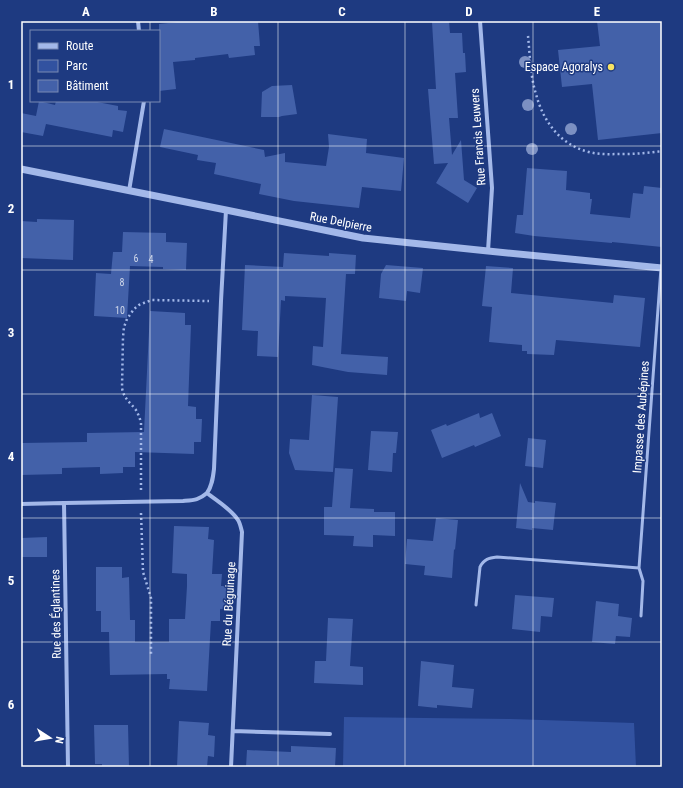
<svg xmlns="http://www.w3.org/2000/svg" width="683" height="788" viewBox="0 0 683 788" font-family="'Roboto Condensed',sans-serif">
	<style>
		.green { fill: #3252a0 }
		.building { fill: #4361a9 }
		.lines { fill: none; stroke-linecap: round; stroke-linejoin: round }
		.path { stroke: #a3b8e9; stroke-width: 2.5; stroke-dasharray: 2 3; stroke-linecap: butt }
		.service { stroke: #a3b8e9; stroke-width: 3 }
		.minor { stroke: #a3b8e9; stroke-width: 4 }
		.tertiary { stroke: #a3b8e9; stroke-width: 7 }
		.tree { fill: #7c90c2 }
		.grid { fill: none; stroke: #fff; stroke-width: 1; stroke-opacity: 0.55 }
		.poi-dot { fill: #f8e363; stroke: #1e3a81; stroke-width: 1.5 }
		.labels { text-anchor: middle; stroke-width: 3; stroke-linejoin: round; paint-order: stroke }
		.number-label { font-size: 10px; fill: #d0d8ea }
		.poi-label { font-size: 12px; fill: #fff; stroke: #1e3a81; text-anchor: end }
		.street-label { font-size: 12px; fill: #fff; stroke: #1e3a81 }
		.neatline { fill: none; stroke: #fff; stroke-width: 1.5 }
		.grid-label { font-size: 13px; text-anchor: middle; font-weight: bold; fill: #fff }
	</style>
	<rect width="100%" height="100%" fill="#1e3a81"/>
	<path class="green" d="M344 717 511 719 634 723 636 767H343Z"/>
	<path class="building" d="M187 21H258L260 46H254L255 55 229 58 228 54 195 58V60L173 62 176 89 159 91V24Z
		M449 21 450 33H462L463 53H465L466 72 455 73 458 118H449L452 155 461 140 464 180 477 188 468 203 436 183 448 163 434 164 428 89H436L432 22Z
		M597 21H662V133L598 140 592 84 562 87 558 50 600 46Z
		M292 85 297 114 282 116 279 117H261L262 92 272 86Z
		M39 101 55 105 56 101H92L118 106V110L127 111 123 132 113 130 112 137 46 124 43 136 21 132V113L36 116Z
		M164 129 264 150 265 157 285 153V162L326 166 329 147 328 134 367 139 366 153 404 158 401 191 362 187 359 208 294 201 259 194 261 184 214 174 216 163 197 160 198 155 160 147Z
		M527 168 553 170 567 171 566 190 590 193V199H592L590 214 630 218 633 193 643 194 644 186 662 188V247L612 242V243L534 236 515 233 517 215H523Z
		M37 219 74 220 73 260 21 258V221L37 222Z
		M123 232 166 233V242L187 243 186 270 163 269V267L130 266 127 318 94 316 96 273 111 274 113 252H122Z
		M284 253 329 256V253L356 255 355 274H346L341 354 388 357 387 375 348 372 312 365 313 346 323 347 326 298 285 296V301L281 300 278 357 257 356 258 331 242 330 245 265 283 267Z
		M386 265 423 268 420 293 407 291 406 301 379 298 381 274Z
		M486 266 513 268 511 293 613 303 614 295 645 298 640 347 556 340 554 355 527 354V351H522V345L489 342 492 307 482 306Z
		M150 311 185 313V325H191L188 406 196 407V419H202L201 442H194V454L135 452V467H123V473L100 474V467L62 468V474L21 475V443L87 442V433L144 432Z
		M312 395 338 397 333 472 295 470 289 453 290 439 309 440Z
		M479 413 480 418 492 413 501 436 475 447 474 445 442 458 431 430 446 424 447 426Z
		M371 431 398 432 396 453H393L392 472 368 470Z
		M528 438 546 440 543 468 525 466Z
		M335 468 353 469 350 508 374 509V512H395V536L373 535V547L353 546 354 536 324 535V507H332Z
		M520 483 528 502 535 503V501L556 503 553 530 532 528V530L516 528Z
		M436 518 458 520 455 550 454 549 452 578 424 575 425 566 405 564 407 539 433 541Z
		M174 526 209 527 208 539 214 540 212 574H222L221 586H227L226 609H220V621H211L207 691 169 689 170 679H167V674L110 675 109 632H101V611H96V567H122V578L129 577 130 620H135V642H169V619H185L187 586V574L172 573Z
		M47 537V557H21V538Z
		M515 595 554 598 552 617 541 616 540 632 512 629Z
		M596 601 619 604 618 616 632 618 630 637 616 636 615 644 592 642Z
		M328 618 353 619 350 666 363 667V685L314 683 315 661H326Z
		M421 661 454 665 452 687 474 689 472 708 437 705V708L418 706Z
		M179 721 209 723 208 735 215 736 214 757 208 756 207 767H177Z
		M94 725H128L129 767H102V764H95Z
		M291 746 336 748 335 767H246L247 750 291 752Z"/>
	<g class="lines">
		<path class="path" d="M528 36C530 55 530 75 536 94 543 121 560 145 589 152 600 155 611 154 622 154 636 154 649 153 662 151
			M141 490V423C140 418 138 414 136 410 130 402 124 399 122 388L123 337 124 327 127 319 134 309 139 305 146 302 152 300 209 301
			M141 513 143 572 151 598V656"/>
		<path class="service" d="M476 605 480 567C484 559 489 558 497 557L639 568
			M641 616 643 581 639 568 661 268"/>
		<path class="minor" d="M138 21 139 31
			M480 21 492 188 488 251
			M129 191 144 101
			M226 210 221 301 214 469C213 478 212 486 207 493 217 501 231 509 238 520 240 523 241 528 242 532L231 767
			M64 503 183 501C194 500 199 500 207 493
			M21 504 64 503 68 767
			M233 731 330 734"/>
		<path class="tertiary" d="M21 169 226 210 363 238 488 251 662 268"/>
	</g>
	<g class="tree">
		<circle cx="525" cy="62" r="6"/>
		<circle cx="528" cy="105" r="6"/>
		<circle cx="571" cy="129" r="6"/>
		<circle cx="532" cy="149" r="6"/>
	</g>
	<path class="grid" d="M150 21V31M278 21V767M405 21V767M533 21V767M150 101V767M21 146H662M21 270H662M21 394H662M21 518H662M21 642H662"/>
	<circle class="poi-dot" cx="611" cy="67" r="4"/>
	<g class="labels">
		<g class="number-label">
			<text x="136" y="262">6</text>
			<text x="151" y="263">4</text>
			<text x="122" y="286">8</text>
			<text x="120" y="314">10</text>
		</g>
		<g class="poi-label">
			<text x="603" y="71">Espace Agoralys</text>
		</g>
		<g class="street-label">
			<text transform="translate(478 137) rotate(-94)" y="4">Rue Francis Leuwers</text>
			<text transform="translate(341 222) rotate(11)" y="4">Rue Delpierre</text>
			<text transform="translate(641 417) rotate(-86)" y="4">Impasse des Aubépines</text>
			<text transform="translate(229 604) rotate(-87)" y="4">Rue du Béguinage</text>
			<text transform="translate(56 614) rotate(-91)" y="4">Rue des Églantines</text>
		</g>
	</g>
	<rect width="683" height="788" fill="none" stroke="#1e3a81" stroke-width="44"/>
	<rect x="30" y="30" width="130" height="72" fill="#1e3a81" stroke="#7889b3"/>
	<rect x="38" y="43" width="20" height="6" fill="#a3b8e9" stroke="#7889b3"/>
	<text x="66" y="50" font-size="12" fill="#ffffff">Route</text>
	<rect x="38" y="60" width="20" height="12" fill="#3252a0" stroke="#7889b3"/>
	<text x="66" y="70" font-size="12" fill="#ffffff">Parc</text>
	<rect x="38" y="80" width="20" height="12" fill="#4361a9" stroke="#7889b3"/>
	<text x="66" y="90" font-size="12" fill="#ffffff">Bâtiment</text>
	<g transform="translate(50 738) rotate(102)" stroke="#1e3a81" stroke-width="3" paint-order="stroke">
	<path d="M0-3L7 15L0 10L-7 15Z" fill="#ffffff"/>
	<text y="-6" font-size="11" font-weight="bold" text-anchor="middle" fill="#ffffff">N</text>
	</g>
	<rect x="22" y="22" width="639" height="744" class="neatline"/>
	<g class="grid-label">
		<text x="86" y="16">A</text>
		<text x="214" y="16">B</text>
		<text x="342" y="16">C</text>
		<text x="469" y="16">D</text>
		<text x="597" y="16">E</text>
		<text x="11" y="89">1</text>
		<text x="11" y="213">2</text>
		<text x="11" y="337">3</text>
		<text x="11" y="461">4</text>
		<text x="11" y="585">5</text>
		<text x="11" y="709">6</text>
	</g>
</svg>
